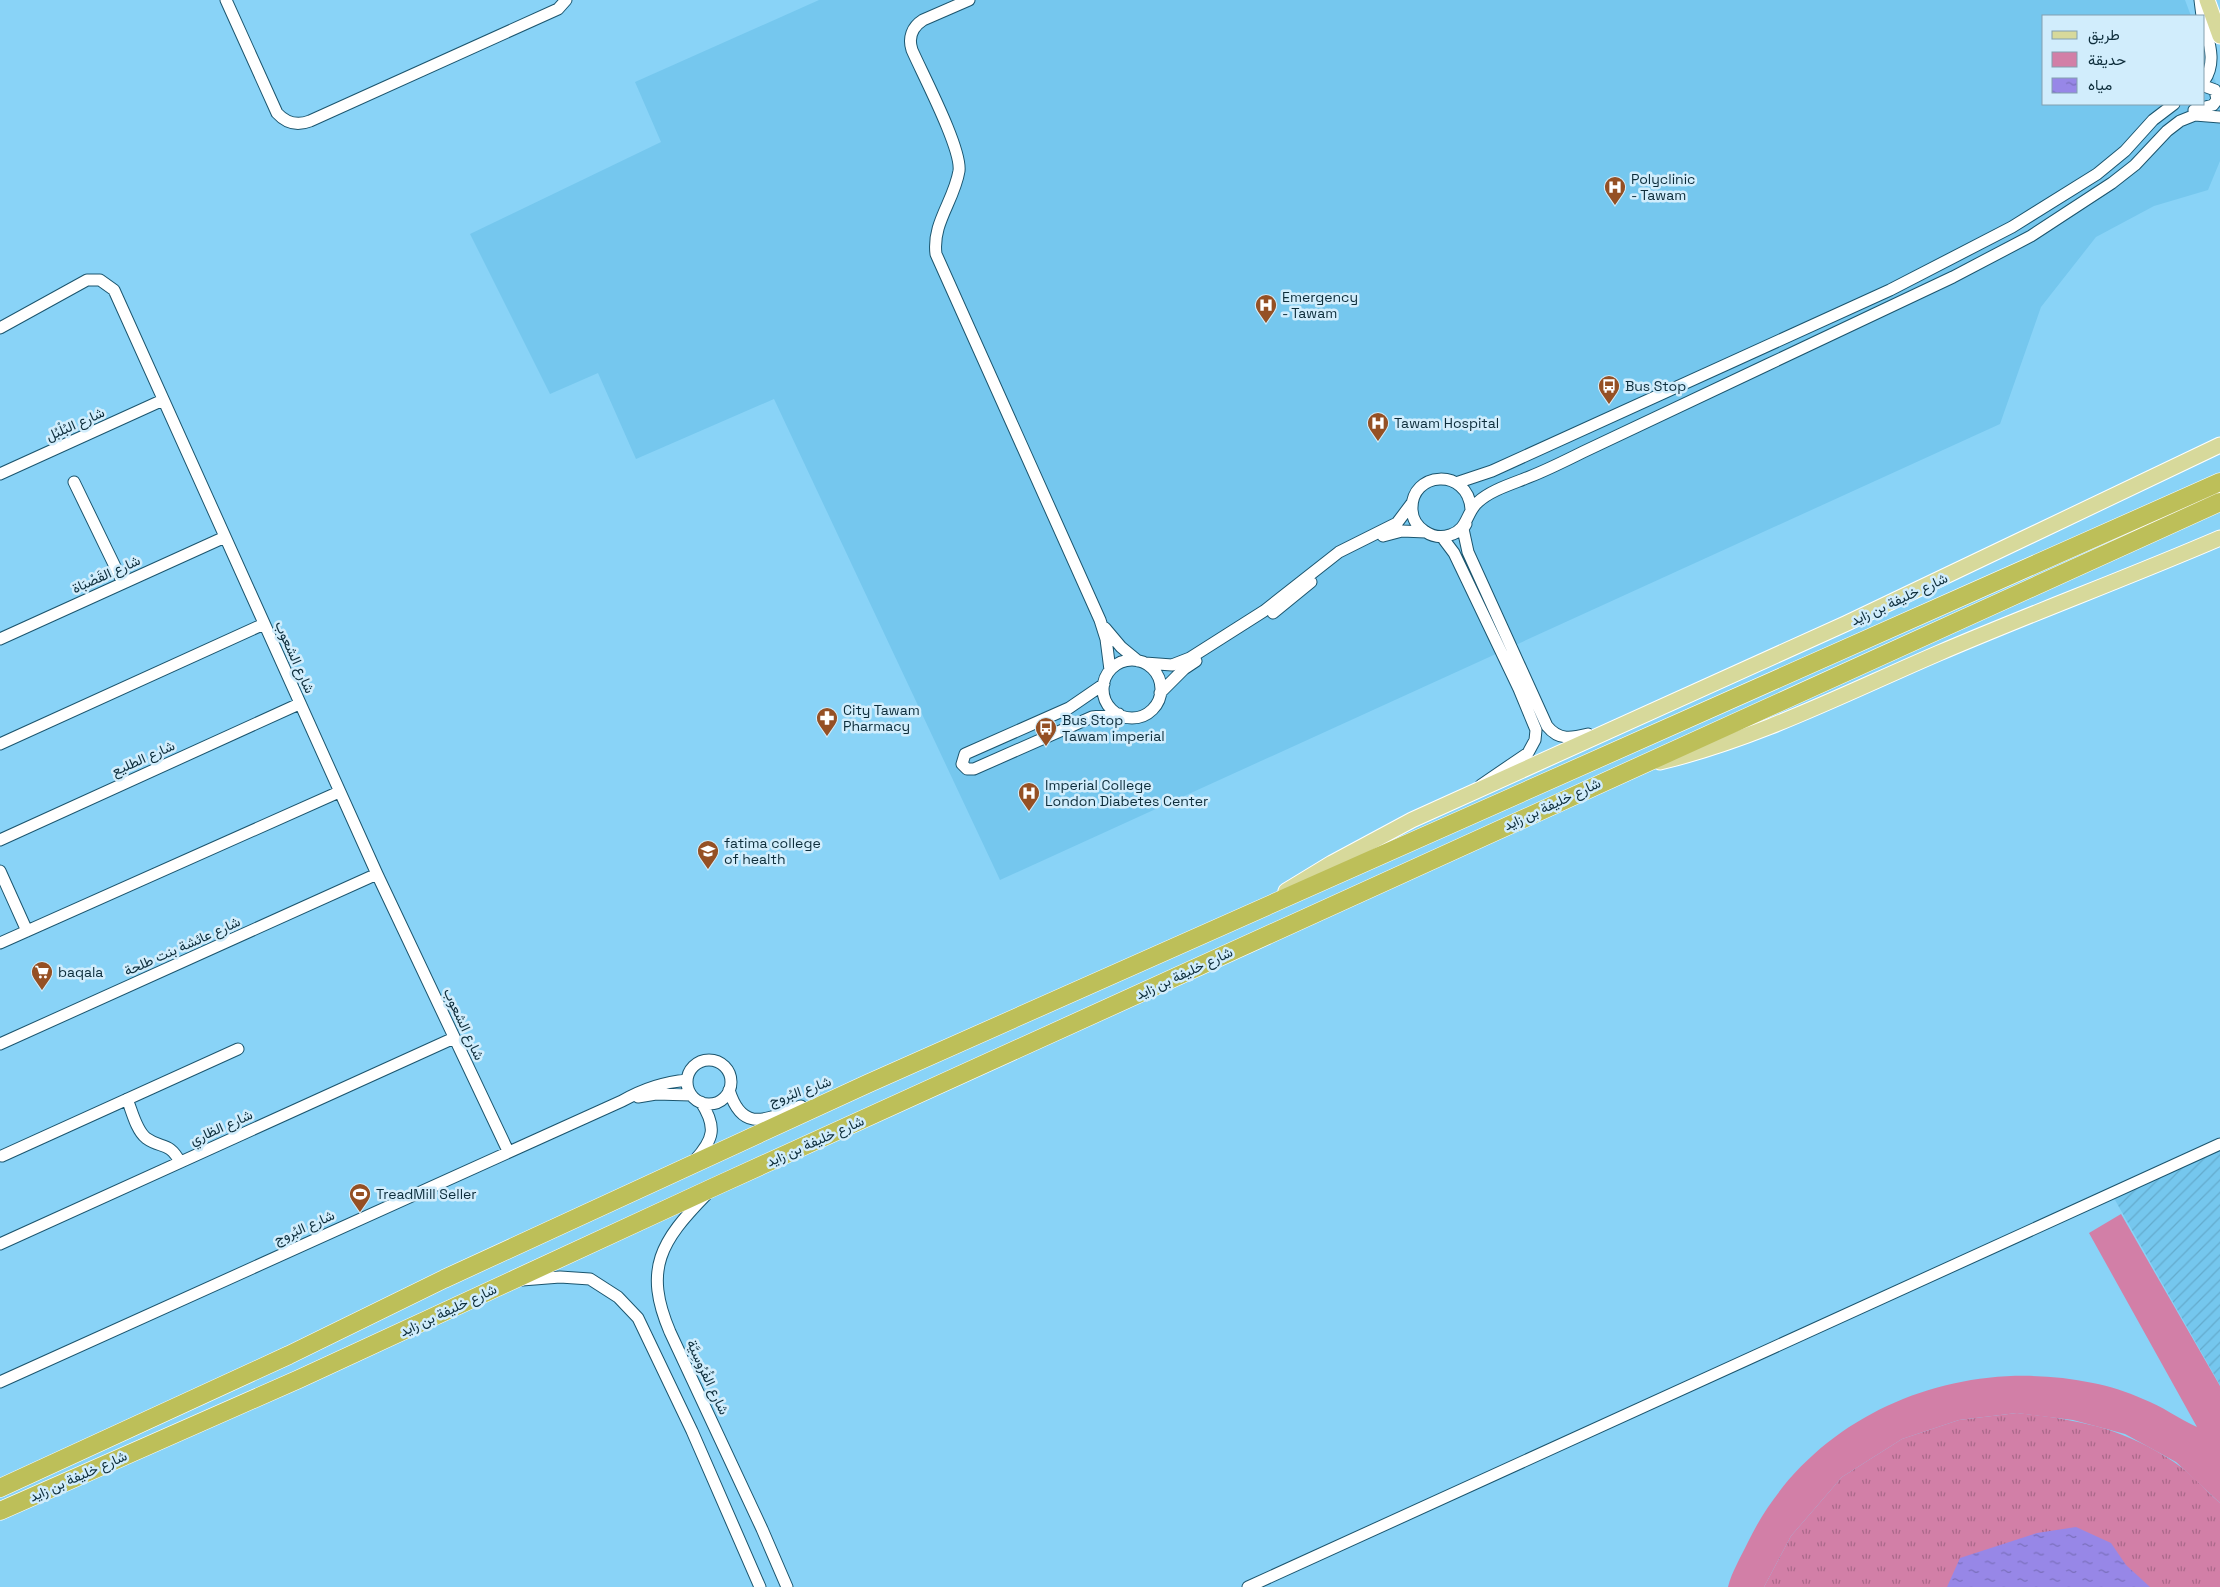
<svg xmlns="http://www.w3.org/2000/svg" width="2220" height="1587" viewBox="0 0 2220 1587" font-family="'Space Grotesk',Vazirmatn,sans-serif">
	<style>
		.built { fill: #75c7ee }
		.industrial { fill: url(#industrial-furrows) }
		.grass { fill: url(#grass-tufts) }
		.park { fill: #d27fa7 }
		.water { fill: url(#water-ripples) }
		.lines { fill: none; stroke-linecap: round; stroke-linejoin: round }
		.minor-casing { stroke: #1b556e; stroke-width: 13 }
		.major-casing { stroke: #fff; stroke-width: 17 }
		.highway-casing { stroke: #fff; stroke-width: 19 }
		.minor { stroke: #fff; stroke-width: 11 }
		.major { stroke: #d7d99b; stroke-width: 15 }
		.highway { stroke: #bdbf59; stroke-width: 18 }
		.labels { text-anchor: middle; stroke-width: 5; stroke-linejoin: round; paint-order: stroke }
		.poi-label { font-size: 14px; fill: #0d2d3b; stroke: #d1edfc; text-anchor: start }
		.street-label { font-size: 14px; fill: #0d2d3b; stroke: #d1edfc }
	</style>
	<defs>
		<pattern id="industrial-furrows" width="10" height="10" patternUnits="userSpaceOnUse" patternTransform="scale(1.25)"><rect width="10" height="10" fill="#75c7ee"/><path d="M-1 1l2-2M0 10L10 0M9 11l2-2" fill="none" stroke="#64abcd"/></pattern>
		<pattern id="grass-tufts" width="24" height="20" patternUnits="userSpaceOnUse" patternTransform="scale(1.25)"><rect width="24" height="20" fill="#d27fa7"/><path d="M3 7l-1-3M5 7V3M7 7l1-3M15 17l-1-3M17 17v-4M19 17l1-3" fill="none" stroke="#a96889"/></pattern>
		<pattern id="water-ripples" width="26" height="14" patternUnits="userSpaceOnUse" patternTransform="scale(1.25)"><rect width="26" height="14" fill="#9787e7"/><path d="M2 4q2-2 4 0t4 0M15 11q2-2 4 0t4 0" fill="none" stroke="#7a6fbc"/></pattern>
	</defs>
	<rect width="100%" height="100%" fill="#89d3f7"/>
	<path class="built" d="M819 0H2185L2191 16H2044V104H2204V50L2220 94V161L2208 190 2154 206 2096 237 2041 307 2000 424 1000 880 774 399 636 459 598 373 550 394 470 234 661 142 635 82Z"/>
	<path class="industrial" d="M2220 1147V1385L2111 1193Z"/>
	<path class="grass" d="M2017 1413C2079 1420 2121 1427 2174 1462 2191 1473 2205 1490 2220 1503V1587H1764L1791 1536 1842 1477 1902 1439 1959 1420Z"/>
	<path class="park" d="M2121 1214 2220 1386V1503L2176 1462 2125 1434 2073 1420 2017 1413 1959 1420 1902 1439 1842 1477 1791 1536 1764 1587H1728C1732 1571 1741 1557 1748 1542 1810 1414 1956 1354 2093 1383 2109 1386 2128 1392 2143 1399 2162 1406 2179 1419 2197 1427L2089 1233Z"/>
	<path class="water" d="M2076 1527 2111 1543 2126 1565 2150 1587H1947L1960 1558 2037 1533Z"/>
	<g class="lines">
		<g class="minor-casing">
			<path id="minor" d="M226 0 277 113C286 123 297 126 310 121L558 9 566 0
				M969 0 923 20C912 27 908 38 912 50 923 75 962 149 959 171 954 201 932 223 936 254L1100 620 1106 639 1110 670
				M2200 0 2202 16
				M2204 22C2209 43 2217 62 2204 81
				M2194 110 2213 105 2217 100 2215 90 2204 86
				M0 328 87 280H100L114 290 377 874 508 1151
				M0 474 163 400
				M74 482 123 583
				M1456 483 1492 471 1890 290 2012 227 2097 174 2125 151 2153 120 2174 104
				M1471 509C1468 467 1410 471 1412 510 1413 528 1433 541 1450 535 1468 530 1466 512 1478 502 1491 490 1512 484 1529 477 1547 470 1565 461 1583 452 1706 393 1830 336 1953 277L2031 236 2112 183 2135 165 2167 131 2180 121 2195 115 2220 117
				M1466 524 1463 529 1468 552 1547 726C1559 741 1572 738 1588 734
				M1383 536 1402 531 1426 532
				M1442 537 1454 553 1519 689 1536 730 1535 740 1528 753 1481 785
				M1273 613 1311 582
				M1105 628 1121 647 1138 661
				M0 639 225 537
				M1103 689a29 29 0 1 1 58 0a29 29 0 1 1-58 0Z
				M1145 663 1172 665 1190 658 1264 611 1339 552 1397 523 1412 503
				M1104 684 1069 708 965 754 962 764 967 769H974L1092 717 1119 714
				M1160 693 1184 669 1196 661
				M0 744 264 624
				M0 840 299 704
				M0 871 27 931
				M0 943 339 792
				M0 1044 377 874
				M687 1082a22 22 0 1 1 44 0a22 22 0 1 1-44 0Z
				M729 1090C743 1135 768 1118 801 1106
				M638 1097 656 1094 691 1095
				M127 1099C132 1111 136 1130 146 1138 161 1149 169 1141 180 1162
				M2 1156 238 1049
				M695 1160C714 1139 717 1127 701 1102
				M706 1195C661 1241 643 1269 670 1332L762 1529 787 1587
				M0 1244 454 1038
				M522 1280 560 1277 590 1279 618 1297 638 1318 692 1431 760 1587
				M0 1382 622 1101C643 1089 663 1082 687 1080
				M1248 1587 2220 1144"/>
		</g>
		<g class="major-casing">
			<path id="major" d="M2207 0 2220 36
				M1660 762C1757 739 1848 692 1939 653 2032 613 2127 578 2220 538
				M1286 891 1332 863 1412 820 1845 624 2220 445"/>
		</g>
		<g class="highway-casing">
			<path id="highway" d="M0 1488 289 1355 444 1279 867 1084 2220 482
				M0 1511 299 1379 714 1187 2220 502"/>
		</g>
		<use href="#minor" class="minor"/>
		<use href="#major" class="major"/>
		<use href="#highway" class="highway"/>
	</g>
	<defs>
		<g id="hospital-pin" transform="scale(1.125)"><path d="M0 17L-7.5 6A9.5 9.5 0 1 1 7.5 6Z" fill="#955024" stroke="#d1edfc"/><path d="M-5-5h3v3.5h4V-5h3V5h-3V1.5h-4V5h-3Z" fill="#fff"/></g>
		<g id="bus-pin" transform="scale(1.125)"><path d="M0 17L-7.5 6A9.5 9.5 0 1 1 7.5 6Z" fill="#955024" stroke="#d1edfc"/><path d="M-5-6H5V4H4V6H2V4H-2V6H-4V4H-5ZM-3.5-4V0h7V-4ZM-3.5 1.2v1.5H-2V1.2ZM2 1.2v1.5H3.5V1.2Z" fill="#fff"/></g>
		<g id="pharmacy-pin" transform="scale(1.125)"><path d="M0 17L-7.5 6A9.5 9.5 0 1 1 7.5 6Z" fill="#955024" stroke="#d1edfc"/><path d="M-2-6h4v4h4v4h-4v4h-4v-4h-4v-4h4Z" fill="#fff"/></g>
		<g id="school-pin" transform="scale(1.125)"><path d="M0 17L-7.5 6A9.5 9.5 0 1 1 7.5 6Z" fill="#955024" stroke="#d1edfc"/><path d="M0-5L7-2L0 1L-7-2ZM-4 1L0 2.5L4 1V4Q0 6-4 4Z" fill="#fff"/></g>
		<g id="supermarket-pin" transform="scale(1.125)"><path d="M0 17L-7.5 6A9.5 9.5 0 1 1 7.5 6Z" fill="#955024" stroke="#d1edfc"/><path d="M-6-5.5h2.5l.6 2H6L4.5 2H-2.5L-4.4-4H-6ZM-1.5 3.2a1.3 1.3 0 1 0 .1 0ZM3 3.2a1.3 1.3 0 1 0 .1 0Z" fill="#fff"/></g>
		<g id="stadium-pin" transform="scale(1.125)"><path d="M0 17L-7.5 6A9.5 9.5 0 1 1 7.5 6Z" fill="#955024" stroke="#d1edfc"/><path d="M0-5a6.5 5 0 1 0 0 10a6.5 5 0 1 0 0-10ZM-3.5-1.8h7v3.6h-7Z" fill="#fff"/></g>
	</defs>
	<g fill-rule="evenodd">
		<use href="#hospital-pin" x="1615" y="187"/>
		<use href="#hospital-pin" x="1266" y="305"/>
		<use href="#bus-pin" x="1609" y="386"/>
		<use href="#hospital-pin" x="1378" y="423"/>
		<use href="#pharmacy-pin" x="827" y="718"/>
		<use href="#bus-pin" x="1046" y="728"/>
		<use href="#hospital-pin" x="1029" y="793"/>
		<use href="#school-pin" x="708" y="851"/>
		<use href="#supermarket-pin" x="42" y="972"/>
		<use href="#stadium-pin" x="360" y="1194"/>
	</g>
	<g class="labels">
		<g class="poi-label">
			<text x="1631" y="184">Polyclinic<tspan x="1631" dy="16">- Tawam</tspan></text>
			<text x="1282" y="302">Emergency<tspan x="1282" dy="16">- Tawam</tspan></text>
			<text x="1625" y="391">Bus Stop</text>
			<text x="1394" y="428">Tawam Hospital</text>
			<text x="843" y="715">City Tawam<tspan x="843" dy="16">Pharmacy</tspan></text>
			<text x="1062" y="725">Bus Stop<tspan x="1062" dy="16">Tawam imperial</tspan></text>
			<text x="1045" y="790">Imperial College<tspan x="1045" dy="16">London Diabetes Center</tspan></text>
			<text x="724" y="848">fatima college<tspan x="724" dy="16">of health</tspan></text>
			<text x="58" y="977">baqala</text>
			<text x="376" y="1199">TreadMill Seller</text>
		</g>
		<g class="street-label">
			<text transform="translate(75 424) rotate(-24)" y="5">شارع البُلْبُل</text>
			<text transform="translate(106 574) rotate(-24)" y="5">شارع القَصْبَاة</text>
			<text transform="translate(1899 599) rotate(-25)" y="5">شارع خليفة بن زايد</text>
			<text transform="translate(295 657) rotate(66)" y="5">شارع الشعوب</text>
			<text transform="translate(143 758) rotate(-24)" y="5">شارع الطليع</text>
			<text transform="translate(1552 804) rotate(-25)" y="5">شارع خليفة بن زايد</text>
			<text transform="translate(182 946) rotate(-24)" y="5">شارع عائشة بنت طلحة</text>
			<text transform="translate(1184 973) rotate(-25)" y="5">شارع خليفة بن زايد</text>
			<text transform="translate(464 1024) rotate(65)" y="5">شارع الشعوب</text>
			<text transform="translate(800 1091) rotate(-19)" y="5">شارع البُروج</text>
			<text transform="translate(221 1127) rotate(-24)" y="5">شارع الظاري</text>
			<text transform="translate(815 1141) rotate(-24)" y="5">شارع خليفة بن زايد</text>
			<text transform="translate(304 1227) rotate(-24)" y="5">شارع البُروج</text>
			<text transform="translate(448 1310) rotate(-25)" y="5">شارع خليفة بن زايد</text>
			<text transform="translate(708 1377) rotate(65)" y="5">شارع الفُرُوسِيَّة</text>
			<text transform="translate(78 1476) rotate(-24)" y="5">شارع خليفة بن زايد</text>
		</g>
	</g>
	<rect x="2042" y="15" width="162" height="90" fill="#d1edfc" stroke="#83a0af"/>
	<rect x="2052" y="31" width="25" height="8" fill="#d7d99b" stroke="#83a0af"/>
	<text x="2088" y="40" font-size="15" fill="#0d2d3b">طريق</text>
	<rect x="2052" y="52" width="25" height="15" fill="#d27fa7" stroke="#83a0af"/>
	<text x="2088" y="65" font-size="15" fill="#0d2d3b">حديقة</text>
	<rect x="2052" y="78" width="25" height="15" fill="url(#water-ripples)" stroke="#83a0af"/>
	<text x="2088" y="90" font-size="15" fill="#0d2d3b">مياه</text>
</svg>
